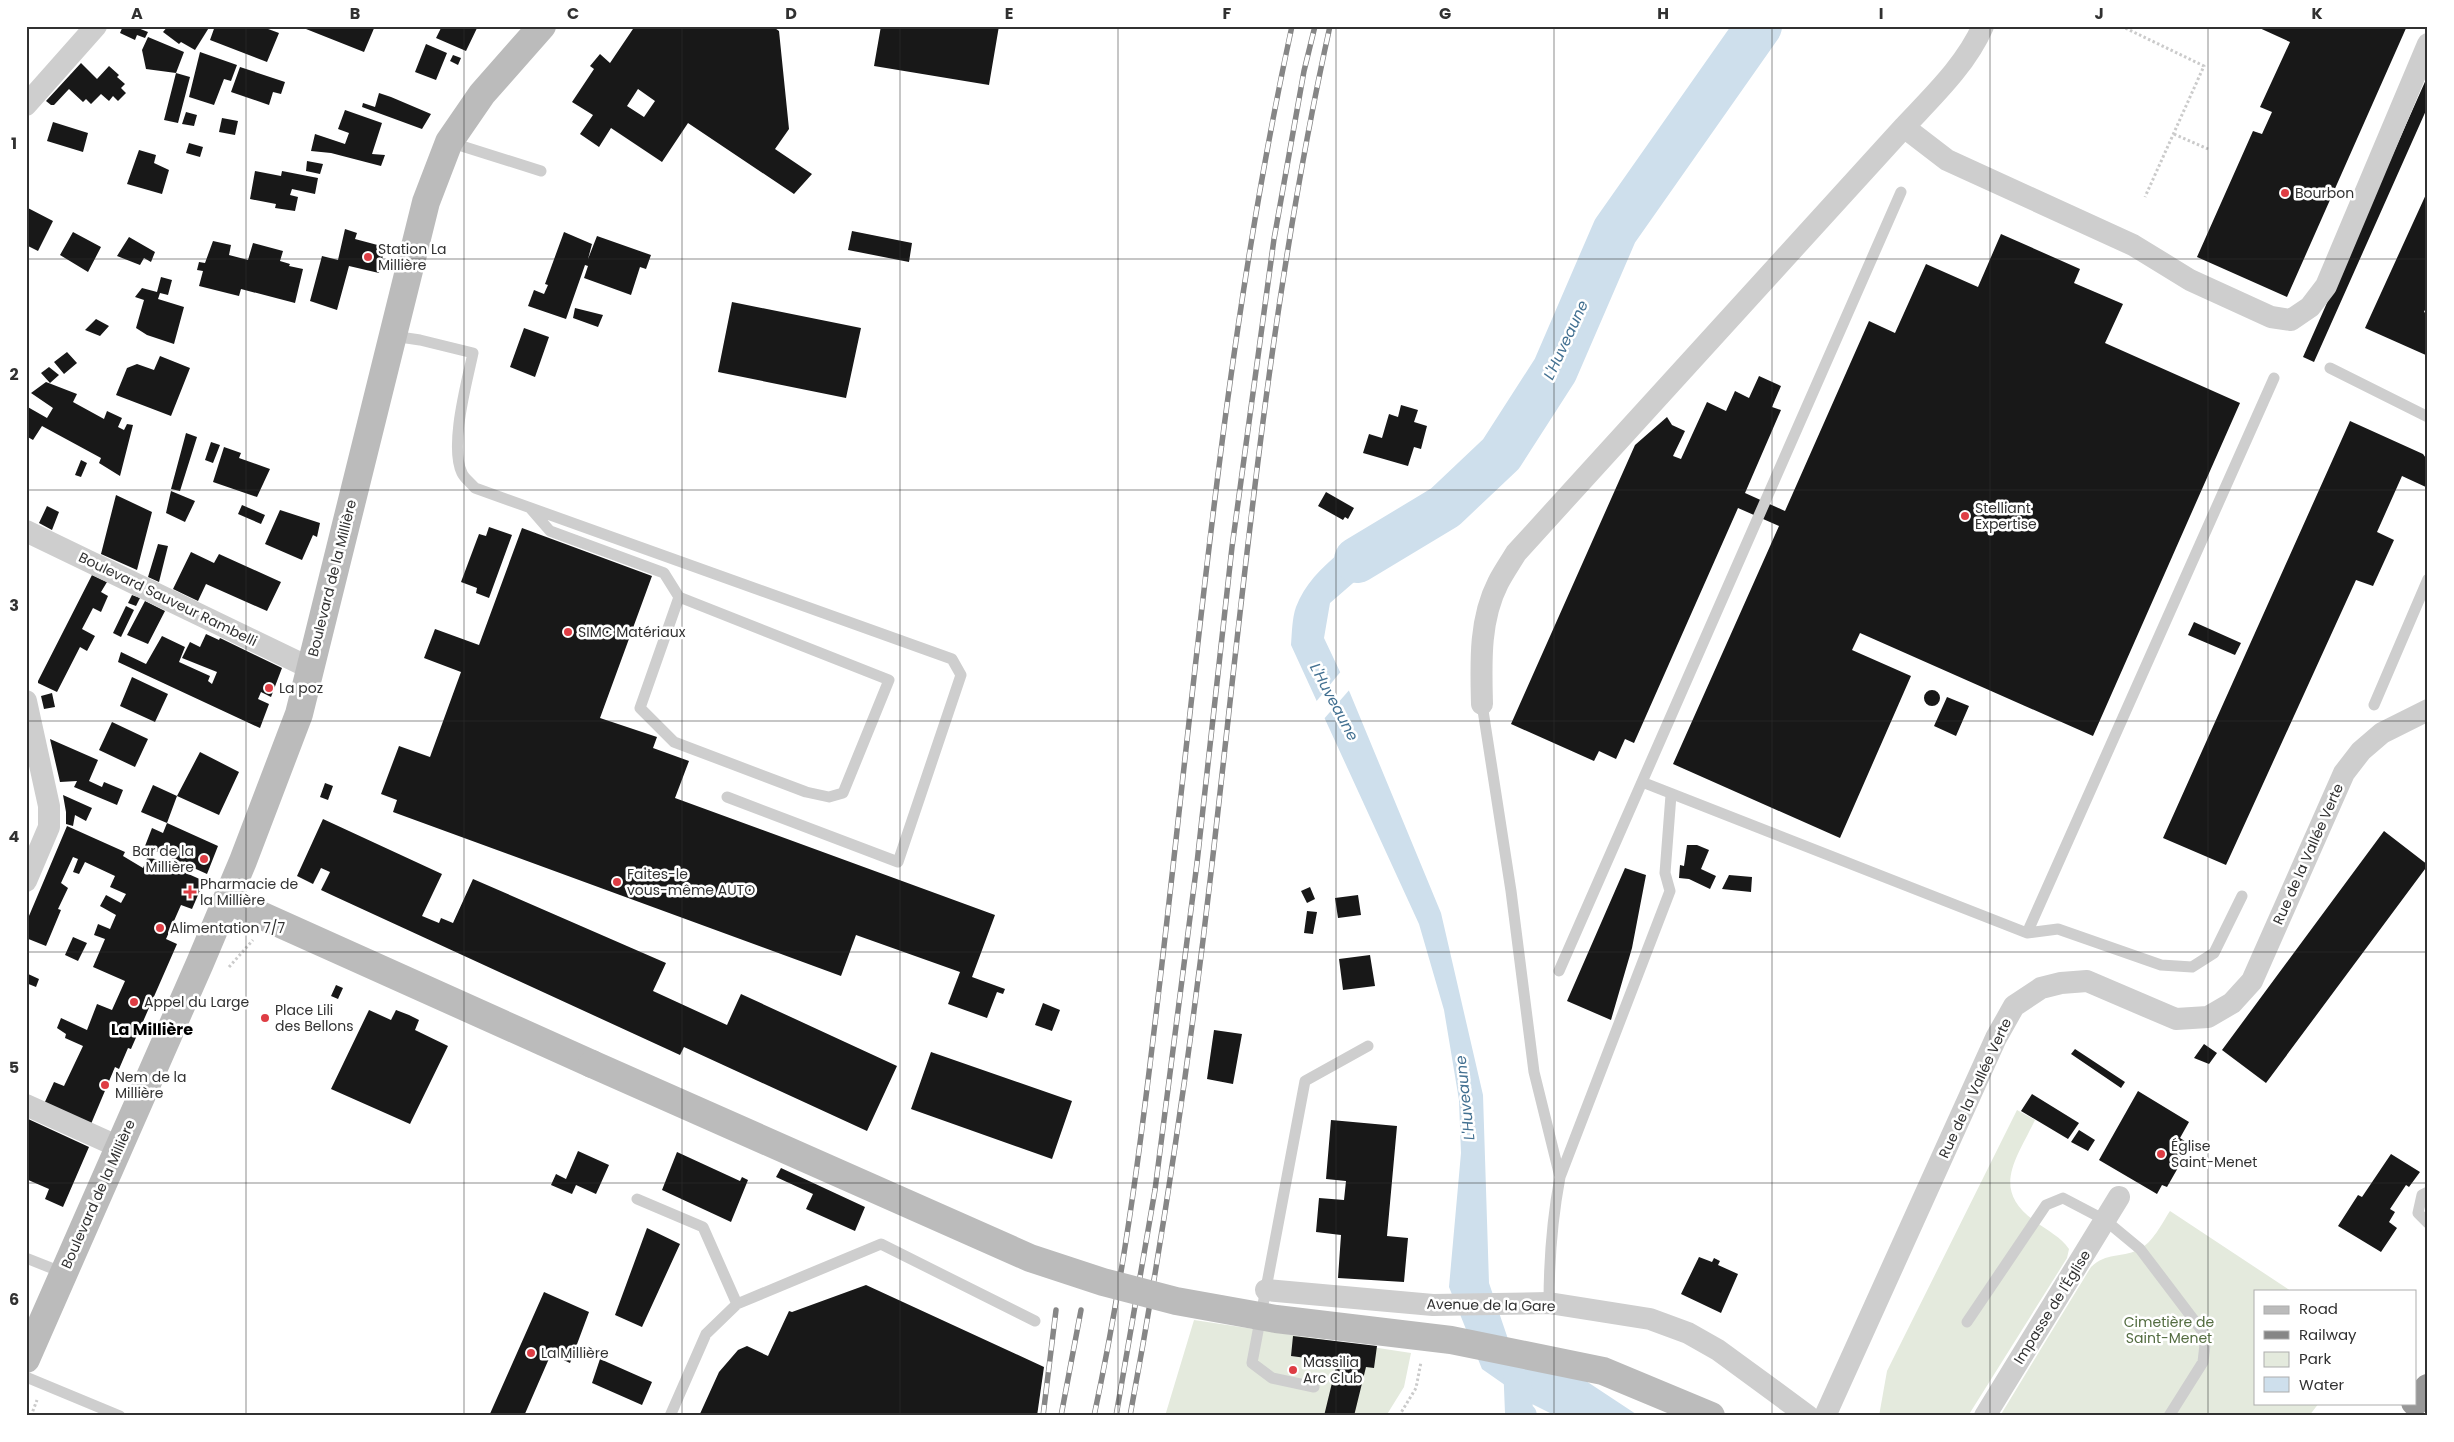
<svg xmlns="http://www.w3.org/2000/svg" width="2454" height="1442" viewBox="0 0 2454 1442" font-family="Poppins,sans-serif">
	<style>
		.green { fill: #e4eadd }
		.water { fill: #cedfec }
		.pier { fill: #fff }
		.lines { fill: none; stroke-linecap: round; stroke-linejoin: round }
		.canal { stroke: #cedfec; stroke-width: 28 }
		.river { stroke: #cedfec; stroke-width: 46 }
		.building { fill: #181818; fill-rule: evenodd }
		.path { stroke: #cbcbcb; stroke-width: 3; stroke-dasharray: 2.5 2.5; stroke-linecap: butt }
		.lane { stroke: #cecece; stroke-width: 11 }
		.street { stroke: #cecece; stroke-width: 22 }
		.secondary { stroke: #bbb; stroke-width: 28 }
		.highway { stroke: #989898; stroke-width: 28 }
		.rail-casing { stroke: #868686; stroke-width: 5.5 }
		.rail { stroke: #fff; stroke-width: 4; stroke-dasharray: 11; stroke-linecap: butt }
		.secondary-bridge { stroke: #bbb; stroke-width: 28 }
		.grid { fill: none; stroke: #313131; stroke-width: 1; stroke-opacity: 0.55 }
		.poi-dot { fill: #de3d44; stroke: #fff; stroke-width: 2 }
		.labels { text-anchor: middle; stroke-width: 5; stroke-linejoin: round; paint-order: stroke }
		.poi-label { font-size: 14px; fill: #313131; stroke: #fff; text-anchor: start }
		.street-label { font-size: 14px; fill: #313131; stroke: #fff }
		.park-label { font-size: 14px; fill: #536c40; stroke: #fff }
		.water-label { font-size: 15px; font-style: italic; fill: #427091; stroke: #fff }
		.quarter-label { font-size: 16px; font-weight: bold; fill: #000; stroke: #fff }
		.neatline { fill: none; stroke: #313131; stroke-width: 2 }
		.grid-label { font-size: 16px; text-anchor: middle; font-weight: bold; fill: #313131 }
	</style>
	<rect width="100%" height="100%" fill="#fff"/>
	<path class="green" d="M2017 1110 2035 1120C2016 1160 1990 1190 2036 1222 2048 1231 2061 1237 2069 1249L2067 1258 1968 1416H1879L1887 1371Z
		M2170 1211 2291 1291H2255V1403H2319L2309 1416H2000L2091 1267C2107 1252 2120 1258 2138 1250 2153 1243 2162 1223 2170 1211Z
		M1194 1320 1411 1353 1404 1387 1386 1416H1165Z"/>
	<path class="water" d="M1400 511 1421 545 1360 577 1330 603 1324 638 1350 693 1441 913 1483 1095 1489 1283 1509 1342 1586 1381 1639 1416H1556L1532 1404 1482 1369 1449 1287 1461 1153 1459 1100 1444 1010 1419 924 1291 645C1292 633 1292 618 1296 607 1313 563 1363 537 1400 511Z"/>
	<path class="pier" d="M1342 670 1351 688 1323 720 1315 703Z"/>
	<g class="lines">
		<path class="canal" d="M1517 1363 1519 1413 1523 1416"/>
		<path class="river" d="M1357 560 1445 507 1501 454 1555 370 1615 231 1759 26"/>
	</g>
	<path class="building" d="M123 26H133L148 32 145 38 137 35 135 40 120 33Z
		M168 26H210L195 50 181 42 179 44 163 32Z
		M215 26H260L279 33 267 62 210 40Z
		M308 26H375L364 52 306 29Z
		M442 26H478L466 51 436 38Z
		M635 26H772L779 31 789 129 775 149 812 174 794 194 688 123 662 162 611 128 599 147 580 134 593 115 572 102 594 69 590 66 600 54 610 63ZM638 89 655 101 644 117 627 106Z
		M881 26H999L989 85 874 66Z
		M2255 26H2407L2287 297 2197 257 2253 131 2262 134 2272 112 2260 107 2290 42Z
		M148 37 184 52 176 73 146 69 142 50Z
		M426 44 447 53 436 80 415 72Z
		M200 52 237 65 231 81 224 79 214 105 189 97Z
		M453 55 461 58 458 65 450 61Z
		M81 63 97 79 109 66 119 75 117 77 125 84 121 88 126 93 118 101 113 96 109 101 101 94 91 104 86 99 83 102 69 89 54 105H51L46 101Z
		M240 67 285 82 281 94 273 92 269 105 231 92Z
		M176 73 190 77 178 123 164 120Z
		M2428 75V106L2314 362 2303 357Z
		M379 93 391 97 431 114 422 129 362 107 363 103 375 107Z
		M345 110 382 123 372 154 385 155 381 166 331 153 311 151 315 134 345 144 349 133 338 129Z
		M186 112 197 115 194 126 182 124Z
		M222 118 238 121 235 135 219 132Z
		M53 122 88 133 83 152 47 141Z
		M189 143 203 147 200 157 186 153Z
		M139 150 156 155 154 163 169 170 162 194 127 184Z
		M307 161 323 164 320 174 306 171Z
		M255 171 281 176 282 171 318 178 315 194 292 189 290 195 298 197 295 211 275 208 276 204 250 199Z
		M2428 190V304L2424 312 2428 314V356L2365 328Z
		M26 207 53 221 38 251 26 245Z
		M345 229 357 233 355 239 385 247 379 273 349 266 337 310 310 301 322 256 338 260Z
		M852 231 912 243 909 262 848 250Z
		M73 232 101 247 88 272 60 255Z
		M564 232 592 244 588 259 597 236 651 255 646 269 640 267 631 295 584 278 588 266 585 265 566 319 528 306 534 290 544 294 548 285 545 284Z
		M2001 234 2080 269 2074 283 2123 304 2105 343 2240 403 2093 736 1860 633 1852 650 1911 676 1840 838 1673 764 1779 526 1738 508 1634 743 1625 739 1616 759 1599 751 1594 761 1511 724 1635 445 1667 417 1672 425 1685 431 1673 456 1681 459 1707 402 1726 411 1735 391 1749 398 1759 376 1781 386 1772 407 1781 410 1745 493 1785 511 1869 321 1895 333 1926 264 1978 287Z
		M129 237 155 252 151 262 144 258 140 265 117 256Z
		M213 241 231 245 229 255 248 260 253 243 283 251 280 261 290 264 289 266 303 269 295 303 241 289 239 296 199 286 203 271 197 270 199 262 205 263Z
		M161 277 172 280 168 295 160 293 158 299 184 307 174 344 147 335 136 328 144 300 135 297 142 288 157 292Z
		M732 302 861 328 846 398 718 372Z
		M575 308 603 315 598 327 573 318Z
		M96 319 109 326 100 336 85 330Z
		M524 328 549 337 535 377 510 367Z
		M67 352 77 363 64 374 54 362Z
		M160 356 190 368 171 416 116 395 127 368 137 364 154 370Z
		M49 367 59 375 50 383 41 373Z
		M46 382 77 394 73 402 104 419 107 411 122 418 118 427 124 430 127 424 133 425 120 476 99 463 101 458 42 426 33 440 26 436V406L47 418 53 408 31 393Z
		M1401 405 1418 410 1414 422 1427 426 1421 449 1414 447 1408 466 1363 453 1369 434 1382 438 1389 414 1398 417Z
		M2350 421 2423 454 2428 461V488L2402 476 2377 532 2394 540 2373 586 2356 580 2226 865 2163 838Z
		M186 433 197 437 180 491 171 489Z
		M211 442 220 445 213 463 205 460Z
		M224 447 241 453 239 458 270 469 257 497 213 482Z
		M81 460 87 463 81 477 75 475Z
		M171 491 195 501 185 522 166 513Z
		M1326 492 1354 508 1348 519 1345 517 1343 520 1318 506Z
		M116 495 152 512 137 570 101 554Z
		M242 505 265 515 261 524 238 514Z
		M47 506 59 512 52 530 39 523Z
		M280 510 320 523 317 537 313 535 302 560 265 544Z
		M489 527 512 535 489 598 476 593 477 588 461 582 479 534 486 536Z
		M522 528 652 576 600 718 657 737 653 748 689 761 675 798 995 915 972 977 1005 989 1003 994 997 992 987 1018 948 1004 960 972 856 935 841 976 393 812 397 800 381 794 399 746 430 757 461 672 424 658 435 629 479 645Z
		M158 544 168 546 159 582 148 577Z
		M191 552 214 563 219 554 281 582 267 611 206 584 198 601 173 589Z
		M92 575 107 582 101 592 108 596 101 612 93 608 82 629 95 636 87 651 80 647 57 692 38 683V681Z
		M132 595 140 598 136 606 128 603Z
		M145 601 165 611 148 644 127 635Z
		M126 606 134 610 121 637 113 633Z
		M2194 622 2241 643 2235 655 2188 635Z
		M206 634 219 640 220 638 282 668 271 697 261 692 258 699 269 704 260 728 118 662 121 652 146 664 162 636 185 647 179 662 210 676 208 681 212 684 217 672 182 658 190 642 200 647Z
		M132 677 168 694 155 722 120 706Z
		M1924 698a8 8 0 1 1 16 0a8 8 0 1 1-16 0Z
		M52 693 55 707 44 709 41 696Z
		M1947 697 1969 706 1956 736 1934 726Z
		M112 722 148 739 135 767 99 750Z
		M50 739 98 760 89 781 102 787 104 782 123 790 117 805 74 787 77 781 60 782Z
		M200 752 239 772 219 815 177 796 167 823 141 812 153 785 177 796Z
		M325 783 333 786 328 800 320 797Z
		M63 795 92 808 86 821 75 815 73 826 66 824V812Z
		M323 819 442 874 422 916 439 923 441 918 453 923 473 879 666 963 653 991 727 1025 741 994 897 1066 867 1131 684 1047 680 1055 336 897 321 890 330 872 321 868 313 884 297 876Z
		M167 823 218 846 207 874 145 846 152 828 163 833Z
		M67 826 125 852 123 856 143 868 148 856 204 881 192 909 181 905 166 939 177 944 131 1049 128 1048 119 1069 115 1067 91 1124 44 1104 54 1082 64 1086 83 1046 65 1038 66 1034 57 1028 61 1018 87 1030 97 1004 112 1010 125 981 93 967 105 939 94 935 98 924 110 929 116 915 100 906 106 895 121 903 126 894 110 887 115 876 85 862 79 874 73 872 78 859 73 857 61 883 68 888 58 909 61 910 46 946 26 938V923Z
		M2384 831 2428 865 2266 1083 2222 1050Z
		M1687 845H1697L1709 850 1701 869 1716 876 1710 889 1689 879 1679 878 1680 865 1684 866Z
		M1625 868 1646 875 1632 948 1611 1020 1567 1001Z
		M1729 875 1752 877 1751 892 1722 889Z
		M1310 887 1315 899 1307 903 1301 891Z
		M1358 895 1361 915 1338 918 1335 898Z
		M1307 911 1317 912 1313 934 1304 933Z
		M73 937 87 943 78 961 65 955Z
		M1370 955 1375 986 1343 990 1339 959Z
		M26 973 39 979 36 987 26 983Z
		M336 985 343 988 338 999 331 996Z
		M1043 1003 1060 1010 1052 1031 1035 1025Z
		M369 1010 391 1020 396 1010 409 1015 419 1020 415 1030 448 1046 410 1124 331 1089Z
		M1214 1030 1242 1034 1233 1084 1207 1079Z
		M2204 1044 2217 1053 2209 1064 2194 1058Z
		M2075 1049 2125 1082 2121 1088 2071 1054Z
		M931 1052 1072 1101 1052 1159 911 1109Z
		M2138 1091 2189 1122 2180 1138 2191 1145 2167 1187 2162 1185 2157 1194 2099 1160Z
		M2032 1094 2079 1123 2068 1139 2021 1111Z
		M26 1118 89 1147 63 1207 45 1199 49 1189 26 1179Z
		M1331 1120 1397 1126 1387 1236 1408 1238 1404 1282 1338 1278 1341 1235 1316 1232 1319 1198 1344 1200 1346 1181 1326 1179Z
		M2079 1130 2095 1140 2088 1151 2071 1142Z
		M578 1151 609 1165 596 1194 576 1185 572 1194 551 1185 556 1174 566 1179Z
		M677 1152 740 1181 742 1177 748 1180 731 1222 662 1190Z
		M2391 1154 2420 1172 2409 1187 2406 1185 2390 1209 2395 1212 2389 1222 2397 1228 2381 1252 2338 1226 2358 1195 2362 1197Z
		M781 1168 865 1207 855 1231 806 1209 813 1194 776 1177Z
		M647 1228 680 1244 642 1327 615 1315Z
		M1699 1257 1712 1262 1714 1258 1720 1261 1718 1265 1738 1274 1721 1313 1681 1294Z
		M866 1285 1044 1367 1037 1416H699L719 1372 738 1350 747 1346 768 1356 789 1311 792 1312Z
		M544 1292 589 1312 570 1363 551 1354 524 1416H489Z
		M1293 1336 1377 1346 1374 1368 1366 1367 1354 1416H1324L1337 1362 1291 1356Z
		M600 1359 652 1382 642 1405 592 1383Z"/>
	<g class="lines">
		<path class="path" d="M2121 26 2204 66 2145 197
			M2174 134 2208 149
			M229 967 253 940
			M31 1416 37 1400
			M1399 1416 1416 1388 1421 1362"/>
		<path class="lane" d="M449 142 541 171
			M393 336 420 340 473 353C467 382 449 446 462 473 464 478 471 483 475 488L952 659 961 675 898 862 727 797
			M2330 368 2428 417
			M530 508 550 531 664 573 679 597 640 708 674 742 806 792 829 797 843 793 889 680 679 597
			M1482 704 1511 891 1534 1072 1560 1177
			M2374 705 2428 579
			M1642 782 2027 933 2058 929 2161 965 2192 967 2214 953 2242 896
			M2027 933 2274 378
			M1559 971 1901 192
			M2428 1192 2422 1195 2418 1213 2428 1223
			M637 1199 703 1227 737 1304
			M26 1258 64 1273
			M1549 1303C1549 1260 1552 1220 1560 1177L1670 891 1665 873 1671 795
			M1967 1322 2046 1205 2063 1198 2105 1220 2140 1249 2206 1336 2203 1362 2169 1416
			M26 1377 120 1416
			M1314 1387 1272 1378 1252 1363 1305 1081 1368 1046
			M670 1416 706 1334 737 1304 881 1244 1035 1321"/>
		<path class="street" d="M1983 26C1966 65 1932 97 1904 127L1947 160 2133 245 2190 280 2271 317 2291 320 2310 307 2326 286 2428 44
			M26 105 96 26
			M26 531 310 668
			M26 701 49 806V827L26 881
			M1482 704C1481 664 1479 620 1498 583 1503 573 1510 563 1516 553L1904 127
			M26 1105 119 1147
			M1266 1290 1433 1305 1549 1303 1650 1319 1688 1333 1718 1350 1808 1416
			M1825 1416 1996 1038 2014 1006 2041 988 2061 983 2087 981 2176 1019 2208 1017 2232 1003 2252 981 2344 773 2361 751 2382 733 2428 710
			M1985 1416 2119 1197"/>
		<path class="secondary" d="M227 900 592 1064
			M26 1359 200 963 243 861 299 714 426 202 449 142 482 94 542 26"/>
		<path class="highway" d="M2415 1402 2428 1388"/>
		<g class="rail-casing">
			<path id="rail" d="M1043 1416 1056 1310
				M1061 1416 1081 1310
				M1094 1416C1129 1253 1148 1086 1167 920 1201 622 1228 320 1292 26
				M1116 1416 1155 1190 1197 863 1232 547 1274 239 1304 71 1315 26
				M1130 1416C1164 1233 1191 1049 1212 864 1244 584 1269 302 1330 26"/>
		</g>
		<use href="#rail" class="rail"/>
		<path class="secondary-bridge" d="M592 1064 1030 1258 1103 1282 1176 1301 1276 1319 1451 1340 1603 1371 1711 1416"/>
	</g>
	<path class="grid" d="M246 26V1416M464 26V1416M682 26V1416M900 26V1416M1118 26V1416M1336 26V1416M1554 26V1416M1772 26V1416M1990 26V1416M2208 26V1416M26 259H2428M26 490H2428M26 721H2428M26 952H2428M26 1183H2428"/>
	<g class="poi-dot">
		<circle cx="2285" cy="193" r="5"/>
		<circle cx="368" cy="257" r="5"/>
		<circle cx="1965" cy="516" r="5"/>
		<circle cx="568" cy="632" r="5"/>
		<circle cx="269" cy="688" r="5"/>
		<circle cx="204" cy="859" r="5"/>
		<circle cx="617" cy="882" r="5"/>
		<path d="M187.5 884.5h5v5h5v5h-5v5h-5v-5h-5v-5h5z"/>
		<circle cx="160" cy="928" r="5"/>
		<circle cx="134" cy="1002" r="5"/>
		<circle cx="265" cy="1018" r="5"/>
		<circle cx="105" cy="1085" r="5"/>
		<circle cx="2161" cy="1154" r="5"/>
		<circle cx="531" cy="1353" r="5"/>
		<circle cx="1293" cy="1370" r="5"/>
	</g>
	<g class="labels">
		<g class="poi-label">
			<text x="2295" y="198">Bourbon</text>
			<text x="378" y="254">Station La<tspan x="378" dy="16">Millière</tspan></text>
			<text x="1975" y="513">Stelliant<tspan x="1975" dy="16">Expertise</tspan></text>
			<text x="578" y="637">SIMC Matériaux</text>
			<text x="279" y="693">La poz</text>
			<text x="194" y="856" text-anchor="end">Bar de la<tspan x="194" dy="16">Millière</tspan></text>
			<text x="627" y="879">Faites-le<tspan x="627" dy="16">vous-même AUTO</tspan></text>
			<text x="200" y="889">Pharmacie de<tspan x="200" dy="16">la Millière</tspan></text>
			<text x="170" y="933">Alimentation 7/7</text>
			<text x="144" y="1007">Appel du Large</text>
			<text x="275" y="1015">Place Lili<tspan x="275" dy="16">des Bellons</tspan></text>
			<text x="115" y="1082">Nem de la<tspan x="115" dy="16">Millière</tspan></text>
			<text x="2171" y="1151">Église<tspan x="2171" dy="16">Saint-Menet</tspan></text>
			<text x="541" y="1358">La Millière</text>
			<text x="1303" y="1367">Massilia<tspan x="1303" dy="16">Arc Club</tspan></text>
		</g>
		<g class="street-label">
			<text transform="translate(332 578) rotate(-76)" y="5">Boulevard de la Millière</text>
			<text transform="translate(168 599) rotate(26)" y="5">Boulevard Sauveur Rambelli</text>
			<text transform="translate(2308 854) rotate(-66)" y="5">Rue de la Vallée Verte</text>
			<text transform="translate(1975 1088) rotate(-65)" y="5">Rue de la Vallée Verte</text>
			<text transform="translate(98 1194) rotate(-66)" y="5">Boulevard de la Millière</text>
			<text transform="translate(1491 1305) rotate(1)" y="5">Avenue de la Gare</text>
			<text transform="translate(2052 1307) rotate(-58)" y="5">Impasse de l'Église</text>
		</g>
		<g class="park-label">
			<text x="2169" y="1327">Cimetière de<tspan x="2169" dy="16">Saint-Menet</tspan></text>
		</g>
		<g class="water-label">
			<text transform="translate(1566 340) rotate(-65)" y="5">L'Huveaune</text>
			<text transform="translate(1334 702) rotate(62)" y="5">L'Huveaune</text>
			<text transform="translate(1465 1098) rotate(-96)" y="5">L'Huveaune</text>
		</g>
		<g class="quarter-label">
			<text x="152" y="1035">La Millière</text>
		</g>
	</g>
	<rect width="2454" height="1442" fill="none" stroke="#ffffff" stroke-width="55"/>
	<rect x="2254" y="1290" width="162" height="115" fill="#ffffff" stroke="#adadad"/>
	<rect x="2264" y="1306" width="25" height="8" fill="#bbbbbb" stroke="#adadad"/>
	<text x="2299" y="1314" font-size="15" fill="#313131">Road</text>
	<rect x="2264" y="1331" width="25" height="8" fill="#868686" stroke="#adadad"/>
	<text x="2299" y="1340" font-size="15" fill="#313131">Railway</text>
	<rect x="2264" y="1352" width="25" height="15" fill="#e4eadd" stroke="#adadad"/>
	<text x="2299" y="1364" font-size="15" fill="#313131">Park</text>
	<rect x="2264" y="1377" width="25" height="15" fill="#cedfec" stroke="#adadad"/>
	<text x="2299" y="1390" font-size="15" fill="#313131">Water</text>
	<rect x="28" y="28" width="2398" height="1386" class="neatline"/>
	<g class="grid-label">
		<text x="137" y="19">A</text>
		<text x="355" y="19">B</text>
		<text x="573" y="19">C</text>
		<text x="791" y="19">D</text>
		<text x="1009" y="19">E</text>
		<text x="1227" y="19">F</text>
		<text x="1445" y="19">G</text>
		<text x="1663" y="19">H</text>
		<text x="1881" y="19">I</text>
		<text x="2099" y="19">J</text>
		<text x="2317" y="19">K</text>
		<text x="14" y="149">1</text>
		<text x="14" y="380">2</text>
		<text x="14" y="611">3</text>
		<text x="14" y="842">4</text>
		<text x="14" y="1073">5</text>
		<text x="14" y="1305">6</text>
	</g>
</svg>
